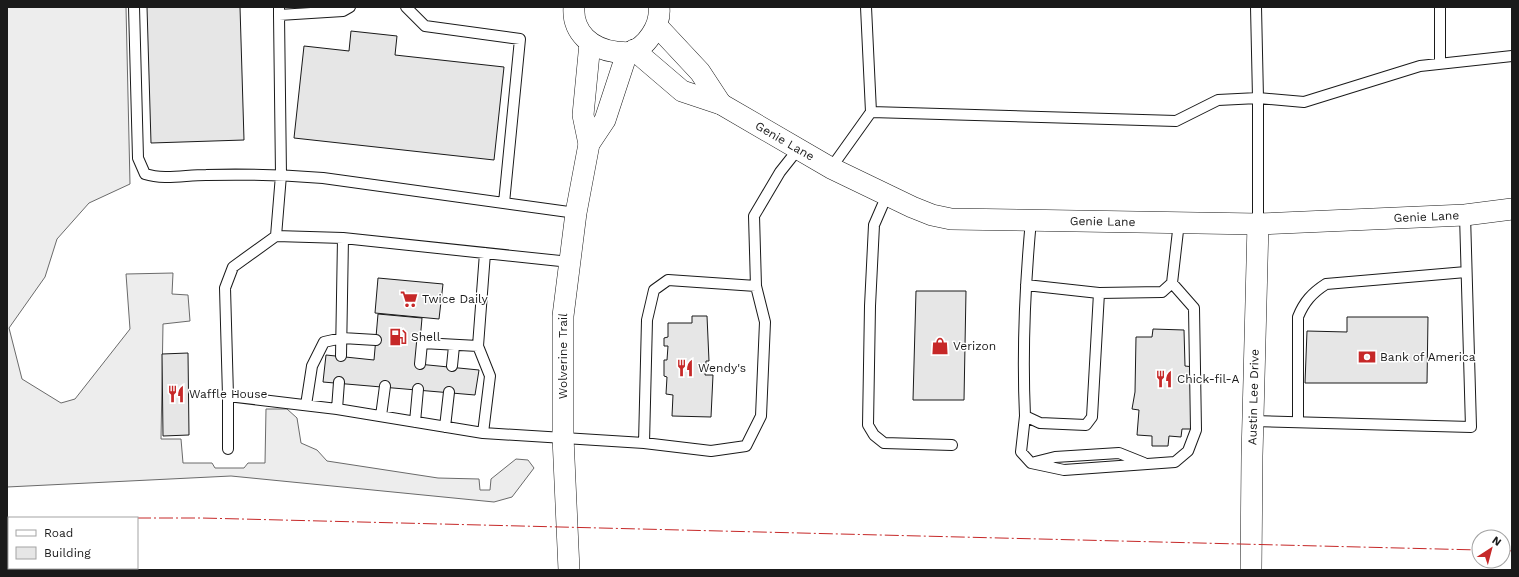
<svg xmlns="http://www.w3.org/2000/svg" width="1519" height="577" viewBox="0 0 1519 577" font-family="'Work Sans',sans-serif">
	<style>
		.built { fill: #ededed; stroke: #6a6a6a }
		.building { fill: #e6e6e6; stroke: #1a1a1a }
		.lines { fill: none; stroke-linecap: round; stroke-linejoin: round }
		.lane-casing { stroke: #1a1a1a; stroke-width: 12 }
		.street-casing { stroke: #1a1a1a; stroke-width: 22 }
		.lane { stroke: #fff; stroke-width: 10 }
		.street { stroke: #fff; stroke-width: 21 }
		.power { stroke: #c62828; stroke-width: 1; stroke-dasharray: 14 3 2 3; stroke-linecap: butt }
		.labels { text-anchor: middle; stroke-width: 3; stroke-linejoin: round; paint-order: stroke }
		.street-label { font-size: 12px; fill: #1a1a1a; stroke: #fff }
		.poi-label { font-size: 12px; fill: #1a1a1a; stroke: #fff; text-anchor: start }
	</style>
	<rect width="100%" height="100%" fill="#fff"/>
	<path class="built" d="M7 7H126L130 184 89 203 57 239 45 277 9 328 22 379 61 403 75 399 130 329 126 274 173 273 172 294 188 295 190 321 163 324 161 439H181L183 463H212L215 468H244L248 463H265L266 409H287L297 418 301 443 317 450 327 461 438 478 479 479 480 490H490L491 479 516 459 528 460 534 468 512 497 494 502 231 476 7 487Z"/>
	<path class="building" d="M147 7H240L244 140 151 143Z
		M351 31 397 36 395 55 504 67 494 160 294 138 304 46 349 51Z
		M378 278 443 284 439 319 375 313Z
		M916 291H966L964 400H913Z
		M378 314 422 318 418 364 479 370 475 395 323 382 326 355 374 360Z
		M692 316H707L709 361H706L705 375H713L711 417 672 416 673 395 666 394 667 377 664 376V360H667L668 346H664V338L668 337V323H692Z
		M1347 317H1428L1427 383H1305L1307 331 1347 332Z
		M1153 329 1184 330 1185 366 1194 367 1192 429H1182L1181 437 1169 436 1168 446H1152V436L1137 435 1139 410 1132 409 1135 392 1136 337H1152Z
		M188 353 189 435 163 436 162 354Z"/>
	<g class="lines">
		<g class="lane-casing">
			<path id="lane" d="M134 7 138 158 145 174C164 180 185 175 206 175 245 174 284 175 323 178L576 213
				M279 7V15L343 11 350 7
				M406 7 425 26 520 39 504 203
				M1256 7 1258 98 1304 102 1420 66 1512 56
				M1440 7V64
				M871 112 1176 121 1218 100 1258 98V224
				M831 168 871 112 866 7
				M887 195 874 225 870 306 868 425 874 435 884 443 952 445
				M276 236 281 175 279 15
				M570 262 343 238 276 236 233 267 225 288 228 396 337 409 483 433 644 443 711 451 746 446 761 416 765 322 756 286 668 280 654 290 647 320 644 443
				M1026 285 1099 293 1092 417 1086 425 1040 423 1025 416C1022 351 1025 285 1031 220
				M756 286 754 216 780 172 799 148
				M1099 293 1162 292 1172 283 1179 222
				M341 356 343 238
				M420 364 422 343 478 346
				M452 366 454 346
				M306 405 312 366 324 342 342 338 376 340
				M337 409 339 382
				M381 416 385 386
				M1025 416 1021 452 1031 463 1064 470 1175 462 1188 451 1196 430 1194 308 1172 283
				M1252 421 1471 427 1465 215
				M415 422 418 389
				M1298 422V317C1304 302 1312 293 1326 284L1466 272
				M445 427 449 392
				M483 433 490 376 478 346 485 253
				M228 449V396
				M1035 462 1055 457 1119 453 1144 463"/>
		</g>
		<g class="street-casing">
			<g id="street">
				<path d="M574 7C572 33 592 49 616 52 620 52 624 53 628 53 647 48 661 25 659 7"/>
				<path d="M657 26 700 72 721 104"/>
				<path id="s1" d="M634 50 682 91 721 104 831 168 912 207 932 215 951 219 1258 224 1465 215 1512 209"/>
				<path d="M589 144 583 115 590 43"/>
				<path id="s2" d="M569 570 563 437V316L576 213 589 144 605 120 627 53"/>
				<path id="s3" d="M1251 570 1252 456 1258 224"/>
			</g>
		</g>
		<use href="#lane" class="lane"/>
		<use href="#street" class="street"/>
		<path class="power" d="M137 518H201L1479 550
			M7 519H9
			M1503 550 1512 551"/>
	</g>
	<defs>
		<g id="supermarket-bare" transform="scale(1.38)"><path d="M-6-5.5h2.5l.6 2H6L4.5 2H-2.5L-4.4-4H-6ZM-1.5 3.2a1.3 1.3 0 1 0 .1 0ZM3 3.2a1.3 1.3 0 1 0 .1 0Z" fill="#c62828" stroke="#fff" stroke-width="2.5" paint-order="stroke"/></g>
		<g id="fuel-bare" transform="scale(1.38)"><path d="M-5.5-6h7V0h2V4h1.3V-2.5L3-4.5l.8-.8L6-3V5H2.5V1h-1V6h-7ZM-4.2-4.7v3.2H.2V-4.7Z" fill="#c62828" stroke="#fff" stroke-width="2.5" paint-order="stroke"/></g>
		<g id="shop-bare" transform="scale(1.38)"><path d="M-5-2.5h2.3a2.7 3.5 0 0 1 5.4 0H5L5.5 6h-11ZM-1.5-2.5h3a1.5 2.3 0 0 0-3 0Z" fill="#c62828" stroke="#fff" stroke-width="2.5" paint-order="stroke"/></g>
		<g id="bank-bare" transform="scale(1.38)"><path d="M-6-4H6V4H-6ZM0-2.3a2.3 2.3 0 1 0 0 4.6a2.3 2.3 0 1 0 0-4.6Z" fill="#c62828" stroke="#fff" stroke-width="2.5" paint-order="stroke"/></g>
		<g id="restaurant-bare" transform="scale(1.38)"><path d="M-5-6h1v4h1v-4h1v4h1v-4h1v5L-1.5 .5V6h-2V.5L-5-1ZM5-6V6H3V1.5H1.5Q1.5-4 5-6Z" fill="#c62828" stroke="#fff" stroke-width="2.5" paint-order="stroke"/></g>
	</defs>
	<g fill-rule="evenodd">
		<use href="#supermarket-bare" x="409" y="299"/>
		<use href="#fuel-bare" x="398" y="337"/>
		<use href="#shop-bare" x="940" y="346"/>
		<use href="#bank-bare" x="1367" y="357"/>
		<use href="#restaurant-bare" x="685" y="368"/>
		<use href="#restaurant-bare" x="1164" y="379"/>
		<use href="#restaurant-bare" x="176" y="394"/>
	</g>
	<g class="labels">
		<g class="street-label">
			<text dy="4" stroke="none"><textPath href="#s1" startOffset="178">Genie Lane</textPath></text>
			<text dy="4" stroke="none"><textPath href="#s1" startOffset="838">Genie Lane</textPath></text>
			<text dy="4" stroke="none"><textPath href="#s1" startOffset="514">Genie Lane</textPath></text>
			<text dy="4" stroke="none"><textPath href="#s2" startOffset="214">Wolverine Trail</textPath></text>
			<text dy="4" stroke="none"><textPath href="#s3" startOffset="173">Austin Lee Drive</textPath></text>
		</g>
		<g class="poi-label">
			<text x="422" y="303">Twice Daily</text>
			<text x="411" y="341">Shell</text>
			<text x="953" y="350">Verizon</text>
			<text x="1380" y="361">Bank of America</text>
			<text x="698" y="372">Wendy's</text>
			<text x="1177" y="383">Chick-fil-A</text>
			<text x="189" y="398">Waffle House</text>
		</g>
	</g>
	<rect width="1519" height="577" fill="none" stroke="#1a1a1a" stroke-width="16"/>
	<rect x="8" y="517" width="130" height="52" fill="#ffffff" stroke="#a3a3a3"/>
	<rect x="16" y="530" width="20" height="6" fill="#ffffff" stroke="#a3a3a3"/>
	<text x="44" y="537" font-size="12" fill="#1a1a1a">Road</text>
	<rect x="16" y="547" width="20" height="12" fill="#e6e6e6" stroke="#a3a3a3"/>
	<text x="44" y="557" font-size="12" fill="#1a1a1a">Building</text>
	<g transform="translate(1491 549) rotate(36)"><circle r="19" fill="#ffffff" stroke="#a3a3a3"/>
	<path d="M0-3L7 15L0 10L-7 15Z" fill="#c62828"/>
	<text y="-6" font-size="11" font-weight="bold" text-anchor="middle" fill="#1a1a1a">N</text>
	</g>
</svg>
